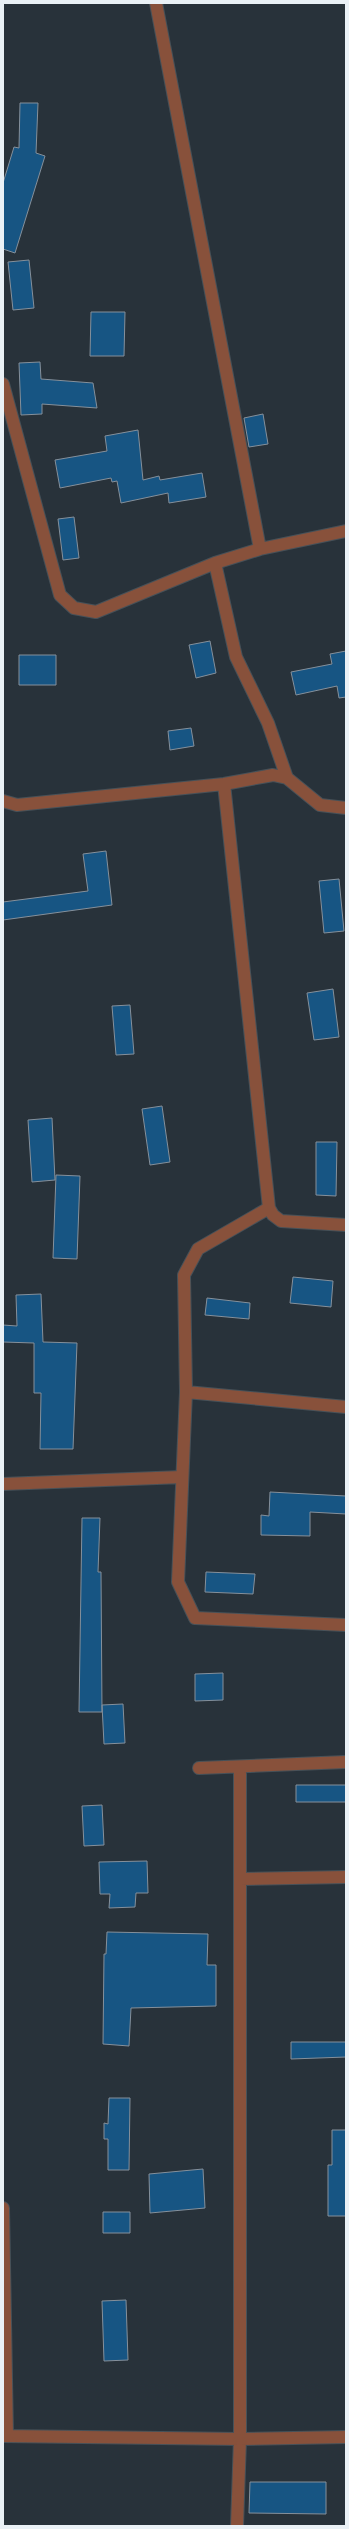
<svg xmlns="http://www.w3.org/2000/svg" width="349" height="2529" viewBox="0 0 349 2529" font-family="'Space Grotesk',sans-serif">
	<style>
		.building { fill: #175583; stroke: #85909b }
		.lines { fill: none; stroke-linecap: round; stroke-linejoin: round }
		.minor-casing { stroke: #475158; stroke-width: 14 }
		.minor { stroke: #88513b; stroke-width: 12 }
	</style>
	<rect width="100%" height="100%" fill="#28323a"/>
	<path class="building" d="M20 103H38L36 153 45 156 15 253 3 249V183L14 147 19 148Z
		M29 260 34 308 13 310 8 262Z
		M91 312H125L124 356H90Z
		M40 362 41 379 93 383 97 408 42 404V414L21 415 19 363Z
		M263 414 268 444 249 447 244 418Z
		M138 430 143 480 159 476 160 480 202 473 206 497 169 503 168 493 121 503 117 481 112 482 111 478 60 488 55 460 107 451 105 436Z
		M74 517 79 558 63 560 58 519Z
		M210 641 216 673 196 678 189 645Z
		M346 651V697L339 698 337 686 296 695 291 672 332 664 330 654Z
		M19 655H56V685H19Z
		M191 728 194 746 170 750 168 731Z
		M106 851 112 905 3 920V902L88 891 83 854Z
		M339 879 344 931 324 933 319 881Z
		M333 989 339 1037 314 1040 307 993Z
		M130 1005 134 1054 116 1055 112 1006Z
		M162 1106 170 1162 150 1165 142 1109Z
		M52 1118 55 1180 32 1182 28 1120Z
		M316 1142H337L336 1196 316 1195Z
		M56 1175 80 1176 77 1259 53 1258Z
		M293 1277 333 1281 331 1307 290 1303Z
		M41 1294 43 1342 77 1343 73 1449H40L41 1393H34V1343L3 1342V1325L17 1326 16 1295Z
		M207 1298 250 1303 249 1319 205 1315Z
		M270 1492 346 1496V1514L310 1512V1536L261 1535V1515L269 1516Z
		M82 1518H100L98 1572H101L102 1712H79Z
		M206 1572 255 1574 253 1594 205 1592Z
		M223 1673V1700L195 1701V1674Z
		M123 1704 125 1743 104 1744 102 1705Z
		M296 1785H346V1802H296Z
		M102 1805 104 1845 84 1846 82 1806Z
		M147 1861 148 1893H136L135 1907 109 1908 110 1894H100L99 1862Z
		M107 1932 208 1934 207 1965H216V2006L131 2008 129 2046 103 2044 104 1954H106Z
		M291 2042H346V2057L291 2059Z
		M109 2098H130L129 2170H108V2139H104V2123L108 2124Z
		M332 2130H346V2216H328V2165H332Z
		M203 2169 205 2208 150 2213 149 2174Z
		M103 2212H130V2233H103Z
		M126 2300 128 2360 104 2361 102 2301Z
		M250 2482H326V2514L249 2513Z"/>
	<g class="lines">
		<g class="minor-casing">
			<path id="minor" d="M156 3 260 549
				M3 384 60 595 74 608 96 612 215 563 260 549 346 531
				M215 563 236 657 268 723 287 778
				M224 784 269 1208 273 1215 281 1221 346 1225
				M3 801 17 805 224 784 273 775 287 778 320 805 346 808
				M269 1208 198 1249 184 1275 186 1392 178 1582 195 1618 346 1625
				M186 1392 346 1407
				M3 1484 182 1477
				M199 1768 346 1762
				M240 1879 346 1877
				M3 2208 7 2436
				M3 2436 240 2439 346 2437
				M237 2526 240 2439V1767"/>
		</g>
		<use href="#minor" class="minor"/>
	</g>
	<rect width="349" height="2529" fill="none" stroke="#eaf1f6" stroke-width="8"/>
</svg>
